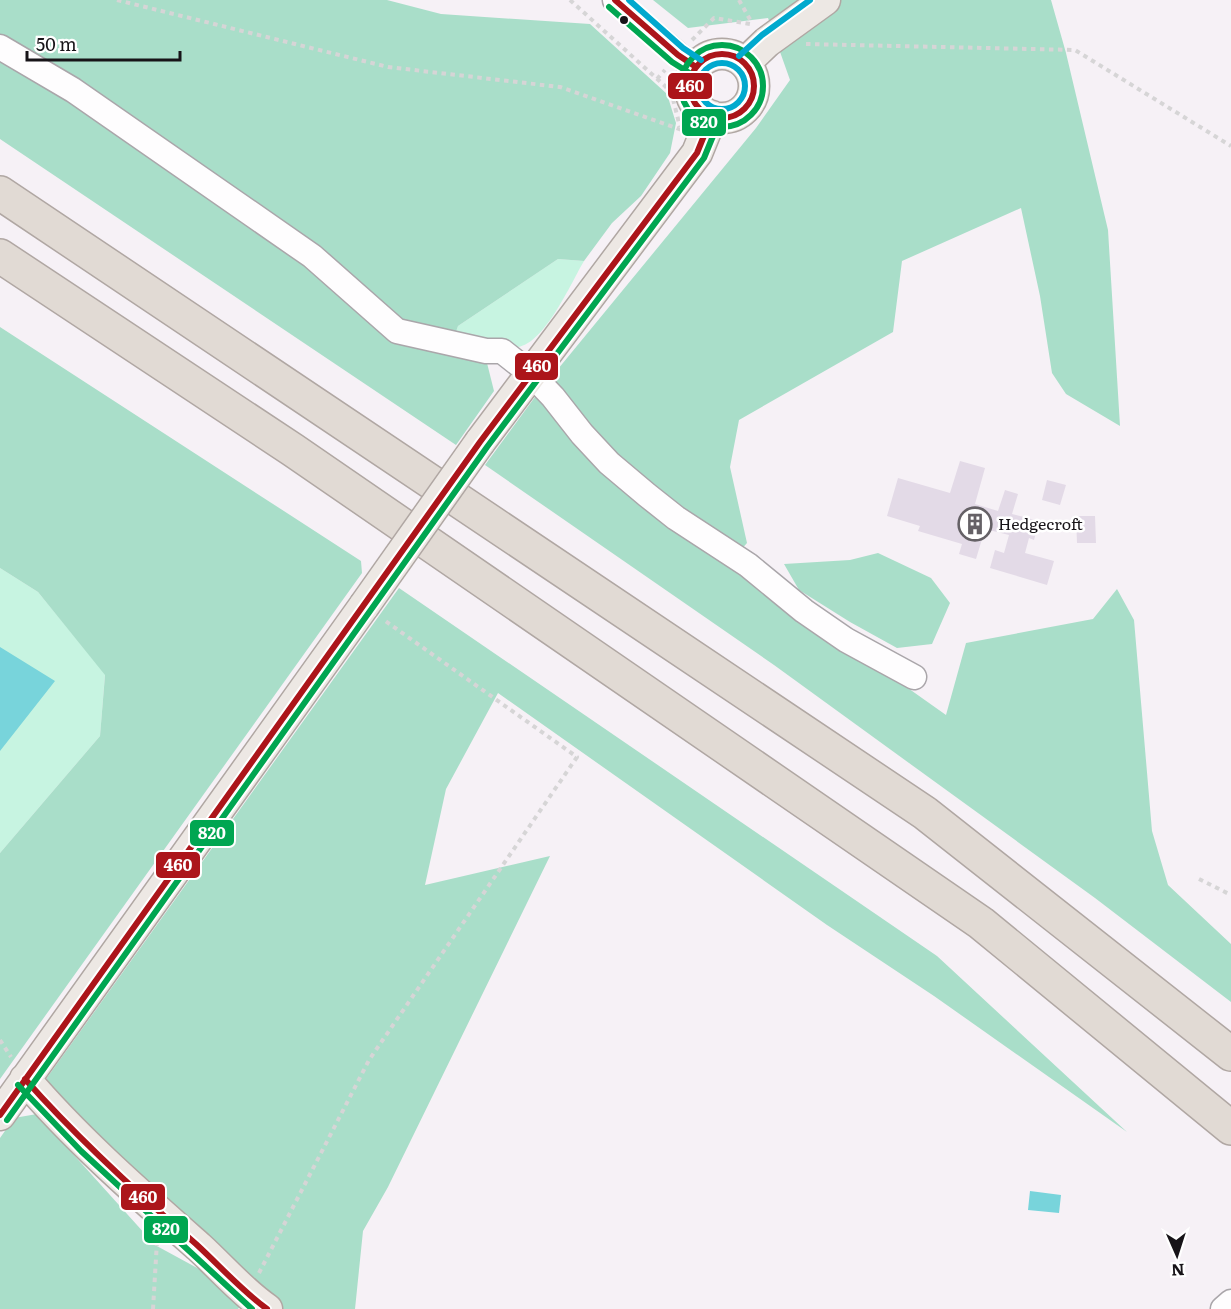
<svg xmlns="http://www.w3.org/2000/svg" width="1231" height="1309" viewBox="0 0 1231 1309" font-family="Literata,serif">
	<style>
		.green { fill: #c7f4e1 }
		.forest { fill: #a9dec9 }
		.water { fill: #78d4db }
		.building { fill: #e3dae7 }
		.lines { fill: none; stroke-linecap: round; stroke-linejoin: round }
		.minor-casing { stroke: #aaa6aa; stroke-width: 27 }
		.major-casing { stroke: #b0a7a3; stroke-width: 33 }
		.highway-casing { stroke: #b0a7a3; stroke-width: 36 }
		.path { stroke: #d6d5d6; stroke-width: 4; stroke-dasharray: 4.5 4.5; stroke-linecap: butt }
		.minor { stroke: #fefdfe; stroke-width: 24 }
		.major { stroke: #ede8e4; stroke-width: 30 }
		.highway { stroke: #e1dad4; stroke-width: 33 }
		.major-bridge-casing { stroke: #b0a7a3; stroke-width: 33; stroke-linecap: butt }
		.major-bridge { stroke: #ede8e4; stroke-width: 30 }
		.bus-1-casing { stroke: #fff; stroke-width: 10 }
		.bus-2-casing { stroke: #fff; stroke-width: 10 }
		.bus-3-casing { stroke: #fff; stroke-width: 10 }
		.bus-1 { stroke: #ac151a; stroke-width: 6 }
		.bus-2 { stroke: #00a651; stroke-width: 6 }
		.bus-3 { stroke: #00a9ce; stroke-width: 6 }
		.bus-dot { fill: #171418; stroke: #fff; stroke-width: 2 }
		.labels { text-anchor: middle; stroke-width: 5; stroke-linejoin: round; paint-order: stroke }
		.poi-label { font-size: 16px; fill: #171418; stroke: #fff; text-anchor: start }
		.line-badge { stroke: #fff; stroke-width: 2 }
		.badge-label { font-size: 16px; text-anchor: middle; font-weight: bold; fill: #fff }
	</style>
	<rect width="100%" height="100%" fill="#f6f1f6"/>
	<path class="green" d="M558 259 584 261C571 283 545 343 518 347 505 348 470 338 455 334L458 326Z
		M0 568 38 592 105 674 100 736 0 853Z"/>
	<path class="forest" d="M0 0H387L441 14 590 24 667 94 676 123 670 153 641 196 612 223 584 261 558 259 458 326 450 349 487 363 494 391 456 445 0 139Z
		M653 0H1051L1066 53 1108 230 1120 426 1066 394 1052 373 1040 296 1021 208 902 261 893 332 739 420 730 467 747 543 730 562 946 715 966 643 1093 619 1117 589 1134 620 1152 831 1168 885 1231 944V1002L1095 898 774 665 485 465 535 397 756 128 790 80 768 18 688 28Z
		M0 327 361 561 362 573 0 1079V853L100 736 105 675 38 592 0 568Z
		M878 553 931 578 950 603 932 644 897 648 850 622 799 590 784 564 850 560Z
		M399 588 937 956 1127 1132 934 996 827 925 498 693 446 789 425 885 550 856 388 1187 363 1231 355 1309H280L248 1296 238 1309H0V1138L14 1118 37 1114 155 1245 245 1294 36 1093Z"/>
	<path class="water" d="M0 647 55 681 0 751Z
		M1030 1191 1061 1195 1059 1213 1028 1210Z"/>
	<path class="building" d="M960 461 985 468 975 504 998 511 1005 490 1018 494 1012 514 1039 521 1034 540 1029 538 1025 553 1054 561 1047 585 990 568 995 550 1004 553 1009 535 985 529 976 559 959 554 962 544 918 531 920 526 887 516 898 478 950 493Z
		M1047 480 1066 485 1060 505 1042 500Z
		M1076 516H1095L1096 543H1077Z"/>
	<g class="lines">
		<g class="minor-casing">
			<path id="minor" d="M615 0 678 55 696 67
				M0 47 73 90 312 256 397 331 486 351H502L531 374 553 397 582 434 609 463 647 495 676 518 748 565 804 611 846 640 914 677
				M1223 1309 1231 1302"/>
		</g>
		<g class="major-casing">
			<path id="major" d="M690 86a32 32 0 1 1 64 0a32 32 0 1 1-64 0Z
				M745 63 767 42 825 0
				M480 442 697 153 712 116
				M25 1079C77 1140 139 1194 199 1247 222 1268 241 1291 267 1309
				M0 1115 364 606"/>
		</g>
		<g class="highway-casing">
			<path id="highway" d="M0 193 925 813 1231 1054
				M0 256 293 450 981 923 1231 1128"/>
		</g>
		<path class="path" d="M117 0 388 67 560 87 682 130
			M570 0 665 86 672 95 680 127
			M739 0 752 23
			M692 40 714 18 750 24
			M806 44 1075 50 1231 146
			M657 79 665 70
			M1199 879 1231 895
			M0 1040 11 1057
			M259 1273 369 1060 577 757 384 620
			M153 1309 157 1241"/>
		<use href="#minor" class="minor"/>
		<use href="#major" class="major"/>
		<use href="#highway" class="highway"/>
		<g class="major-bridge-casing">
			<path id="major-bridge" d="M364 606 480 442"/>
		</g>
		<use href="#major-bridge" class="major-bridge"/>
		<g class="bus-1-casing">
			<path id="bus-1" d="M615 0 678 55 696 67
				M690 86a32 32 0 1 1 64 0a32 32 0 1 1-64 0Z
				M25 1079C78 1139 136 1192 196 1244 220 1266 241 1290 267 1309
				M0 1115 480 442 697 153 712 116"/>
		</g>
		<g class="bus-2-casing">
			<path id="bus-2" d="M609 7 672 62 691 74
				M681 86a41 41 0 1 1 82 0a41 41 0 1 1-82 0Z
				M18 1085 81 1151 252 1309
				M7 1120 487 447 704 158 720 119"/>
		</g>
		<g class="bus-3-casing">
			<path id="bus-3" d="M629 0 683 48 701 60
				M739 56 762 35 810 0
				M699 86a23 23 0 1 1 46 0a23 23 0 1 1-46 0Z"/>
		</g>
		<use href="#bus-1" class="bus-1"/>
		<use href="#bus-2" class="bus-2"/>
		<use href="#bus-3" class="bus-3"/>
	</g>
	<defs>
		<g id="building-ring" transform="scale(1.725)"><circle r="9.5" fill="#fff" stroke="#656166" stroke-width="1.5"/><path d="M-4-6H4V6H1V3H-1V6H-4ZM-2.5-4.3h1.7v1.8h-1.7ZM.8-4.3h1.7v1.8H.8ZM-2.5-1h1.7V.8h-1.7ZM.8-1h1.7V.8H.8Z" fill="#656166"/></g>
	</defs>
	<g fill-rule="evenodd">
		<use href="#building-ring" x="975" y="524"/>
	</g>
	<circle class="bus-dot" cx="624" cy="20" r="5"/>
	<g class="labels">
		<g class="poi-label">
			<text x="998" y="530">Hedgecroft</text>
		</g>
	</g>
	<g class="line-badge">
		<rect x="667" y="72" width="46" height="28" rx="6" fill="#ac151a"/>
		<rect x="681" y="108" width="46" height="29" rx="6" fill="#00a651"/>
		<rect x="514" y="352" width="45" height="29" rx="6" fill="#ac151a"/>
		<rect x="189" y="819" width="46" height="28" rx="6" fill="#00a651"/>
		<rect x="155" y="851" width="46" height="28" rx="6" fill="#ac151a"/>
		<rect x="120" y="1183" width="46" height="28" rx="6" fill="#ac151a"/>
		<rect x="143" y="1215" width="46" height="29" rx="6" fill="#00a651"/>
	</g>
	<g class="badge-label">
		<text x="690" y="92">460</text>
		<text x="704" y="128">820</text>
		<text x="537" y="372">460</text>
		<text x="212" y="839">820</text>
		<text x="178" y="871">460</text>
		<text x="143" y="1203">460</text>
		<text x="166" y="1235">820</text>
	</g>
	<g transform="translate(1177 1255) rotate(177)" stroke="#ffffff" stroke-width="4.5" paint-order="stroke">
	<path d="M0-4.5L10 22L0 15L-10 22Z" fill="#171418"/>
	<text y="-9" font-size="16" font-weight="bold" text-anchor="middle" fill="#171418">N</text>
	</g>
	<path d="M27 51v9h153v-9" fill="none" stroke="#171418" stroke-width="3"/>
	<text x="36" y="51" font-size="18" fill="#171418" stroke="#ffffff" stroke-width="4.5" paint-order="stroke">50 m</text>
</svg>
